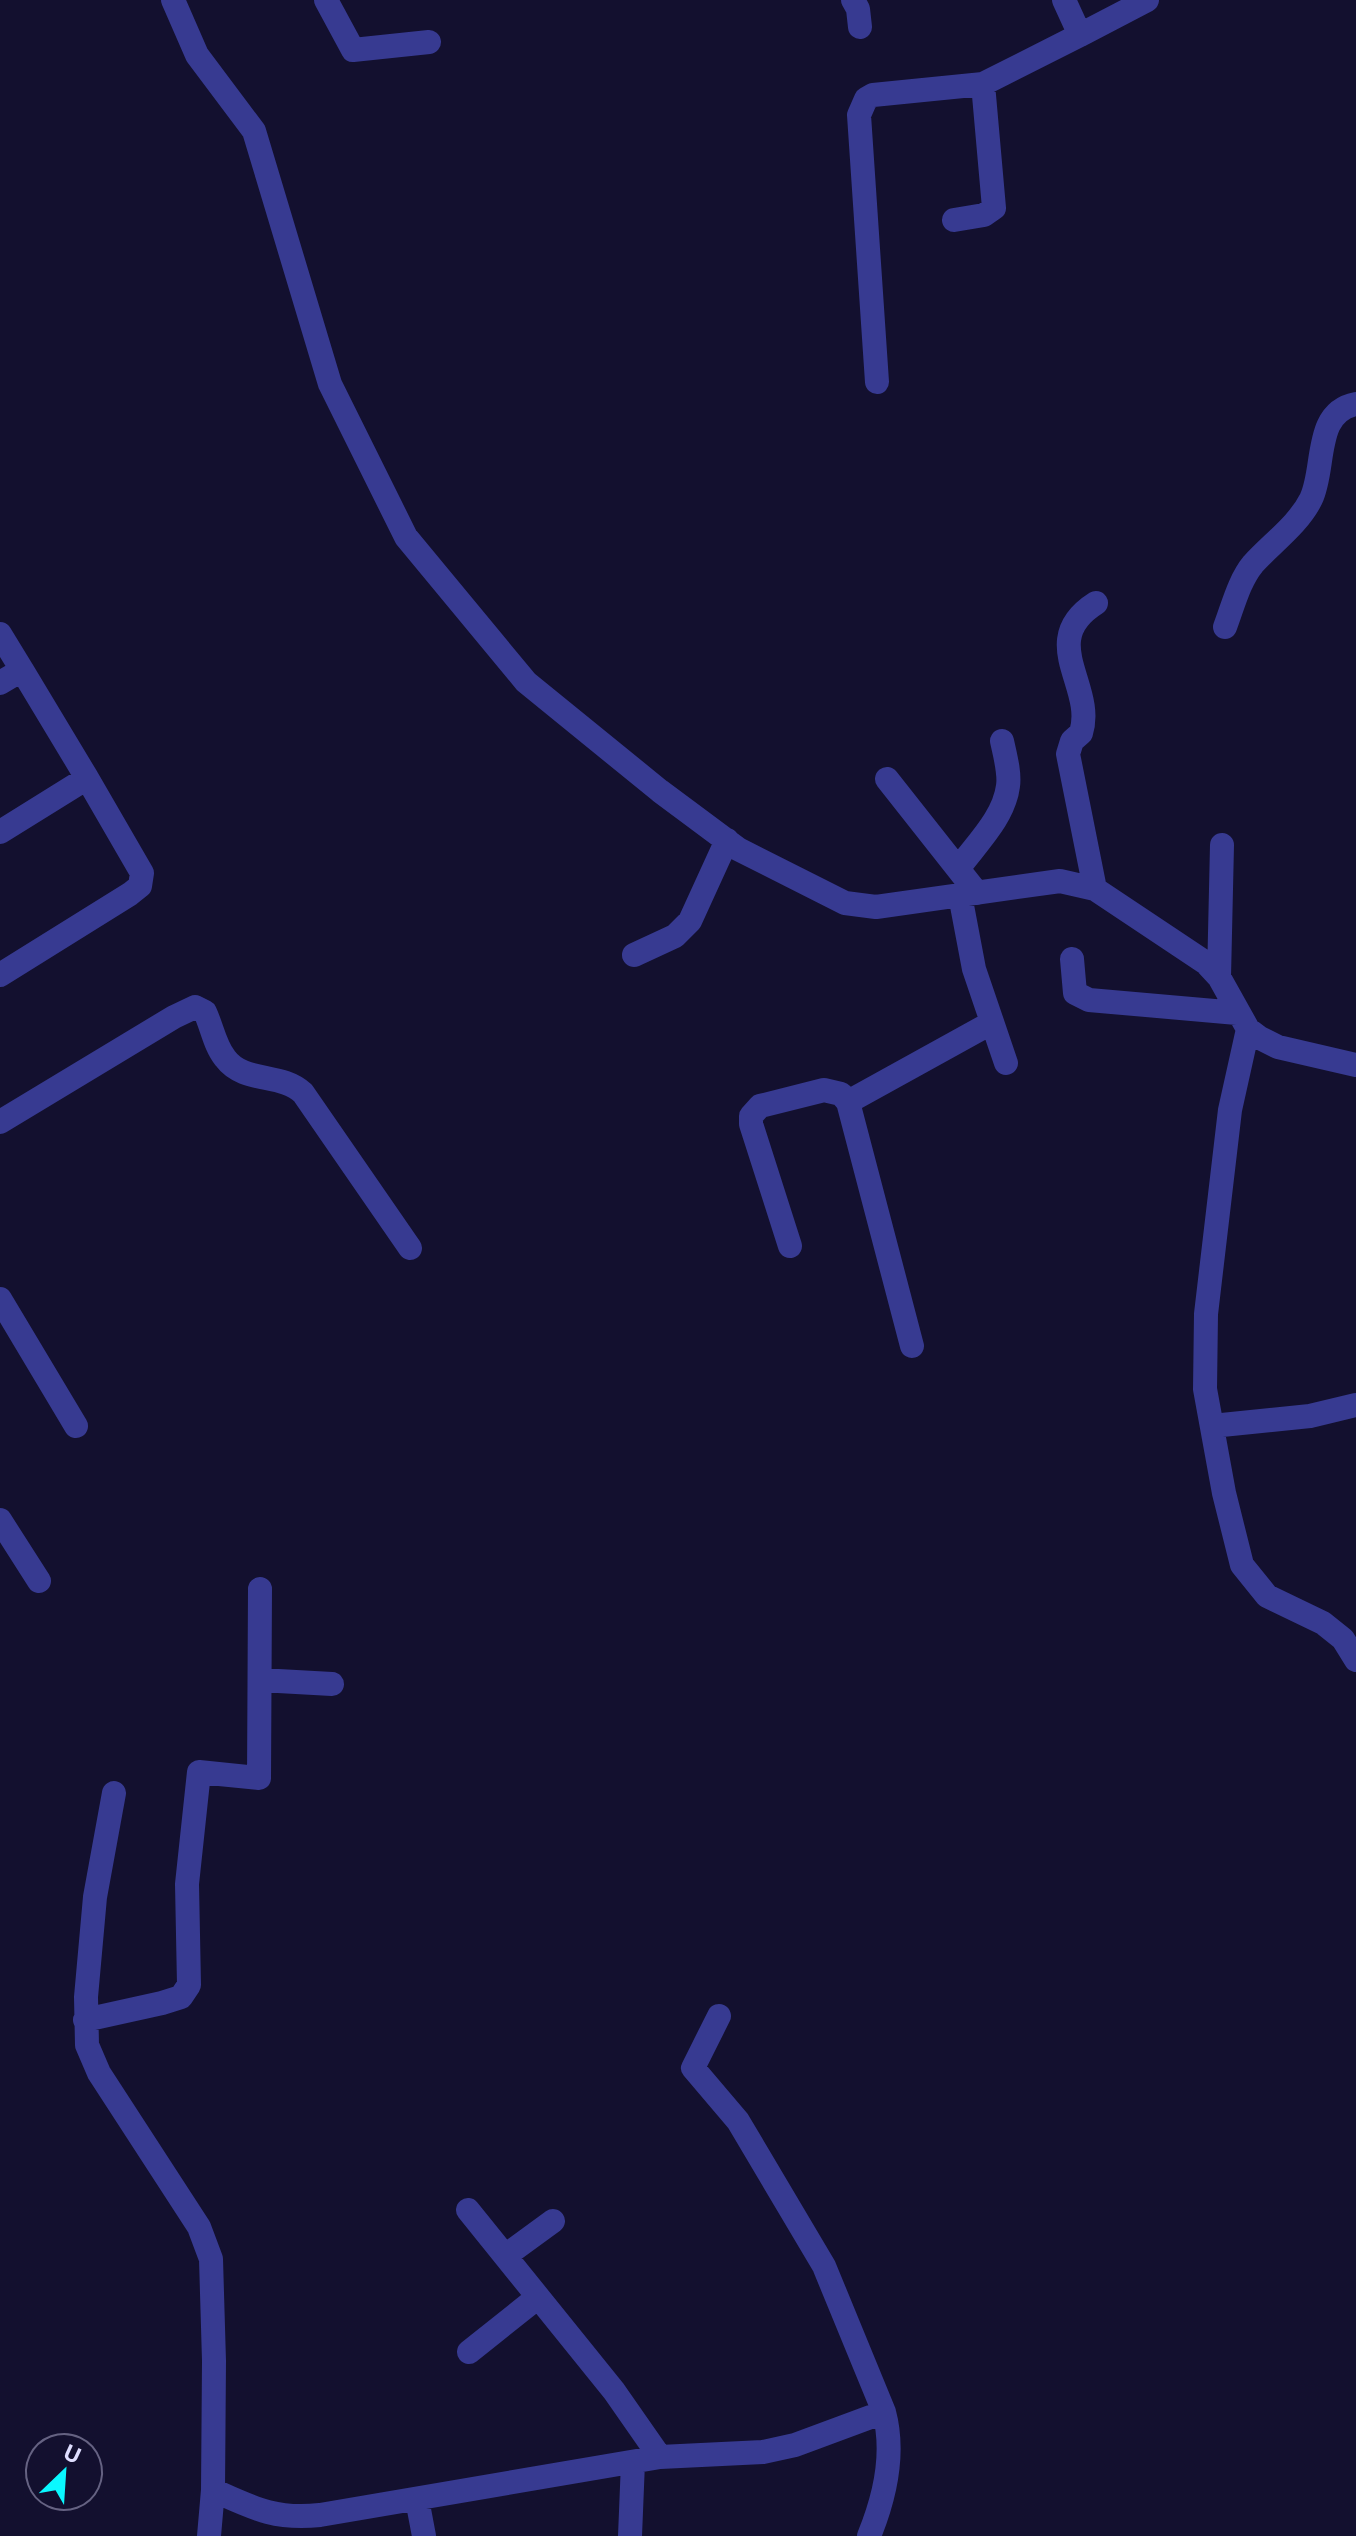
<svg xmlns="http://www.w3.org/2000/svg" width="1356" height="2536" viewBox="0 0 1356 2536" font-family="'Noto Sans',sans-serif">
	<style>
		.lines { fill: none; stroke-linecap: round; stroke-linejoin: round }
		.minor { stroke: #373a91; stroke-width: 24 }
	</style>
	<rect width="100%" height="100%" fill="#13102f"/>
	<g class="lines">
		<path class="minor" d="M173 0 197 55 254 131 330 384 406 537 526 682 660 791 738 849 845 903 876 907 1060 881 1095 889 1206 963 1219 977 1248 1029 1260 1038 1278 1047 1356 1065
			M326 0 353 50 429 42
			M853 0 858 9 860 27
			M1064 0 1080 35 1147 0
			M954 220 984 215 994 208 983 84
			M877 382 859 115 866 99 873 95 983 84 1080 35
			M1225 627C1233 606 1239 581 1253 564 1272 543 1298 525 1311 499 1326 468 1313 412 1356 404
			M0 634 22 670 0 683
			M22 670 87 778
			M887 779 977 893
			M0 832 87 778 142 873 140 886 130 894 0 975
			M958 869C976 844 1004 818 1008 786 1010 773 1005 755 1002 741
			M1095 889 1068 754 1072 741 1081 733C1096 686 1036 641 1096 603
			M960 895 974 969 1006 1063
			M634 955 675 936 690 921 727 840
			M1072 959 1075 993 1089 1000 1237 1013
			M1219 977 1222 845
			M1248 1029 1230 1110 1206 1314 1205 1389 1224 1493 1242 1565 1267 1596 1323 1623 1343 1639 1356 1660
			M0 1122 174 1017 195 1007 205 1012C212 1027 215 1046 225 1058 244 1084 281 1072 303 1093L410 1248
			M790 1246 751 1124V1116L760 1106 824 1090 841 1094 848 1102
			M0 1299 76 1426
			M912 1346 848 1102 991 1023
			M1212 1426 1310 1416 1356 1405
			M0 1520 39 1581
			M260 1680 332 1684
			M114 1793 95 1897 86 1997 87 2045 99 2073 199 2227 211 2259 214 2361 213 2490 209 2536
			M719 2016 693 2068 738 2121 824 2266 884 2412C895 2453 885 2497 869 2536
			M85 2020 162 2003 181 1997 189 1985 187 1884 199 1772 259 1778 260 1589
			M468 2210 614 2391 660 2457
			M505 2256 553 2221
			M469 2352 538 2297
			M213 2490C253 2508 275 2520 320 2515L660 2457 763 2452 795 2445 884 2412
			M417 2499 424 2536
			M630 2536 633 2462"/>
	</g>
	<g transform="translate(64 2472) rotate(25)"><circle r="38" fill="#13102f" stroke="#656282" stroke-width="2"/>
	<path d="M0-6L14 30L0 20L-14 30Z" fill="#0af8ff"/>
	<text y="-12" font-size="22" font-weight="bold" text-anchor="middle" fill="#dfdeff">U</text>
	</g>
</svg>
